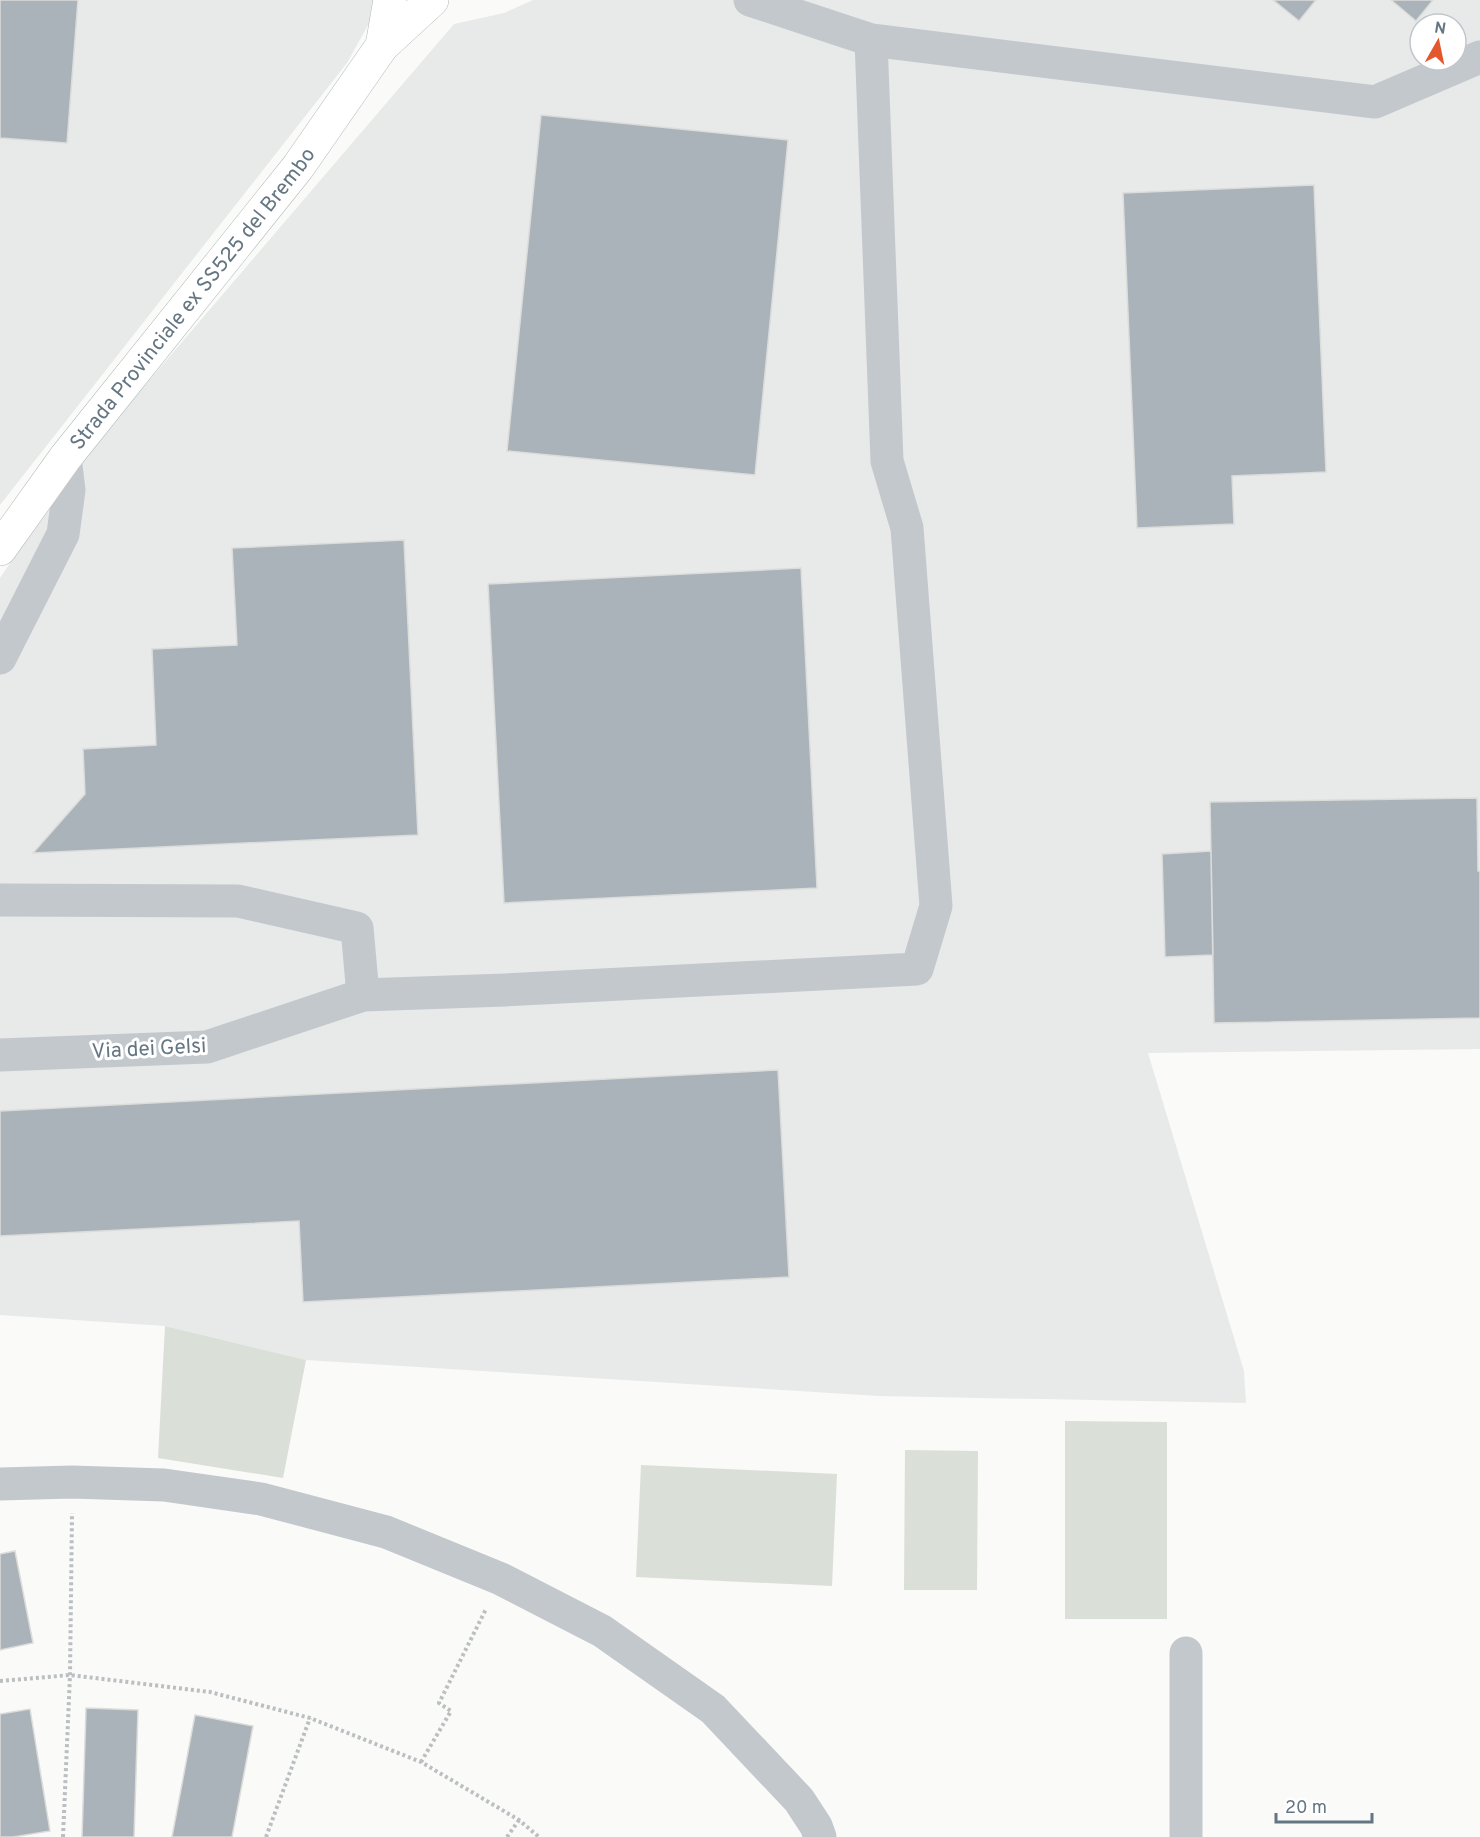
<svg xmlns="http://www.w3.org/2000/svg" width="1480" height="1837" viewBox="0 0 1480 1837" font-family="Overpass,sans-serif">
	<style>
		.built { fill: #e8e9e9; fill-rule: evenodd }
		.green { fill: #dadfd7 }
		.building { fill: #aab3b9; stroke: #dcdcda; stroke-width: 1.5 }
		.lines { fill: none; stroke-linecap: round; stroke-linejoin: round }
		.major-casing { stroke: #b5babe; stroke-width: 34 }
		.path { stroke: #bbbfc2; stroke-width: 4; stroke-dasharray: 3 3; stroke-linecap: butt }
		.minor { stroke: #c3c8cc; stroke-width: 33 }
		.major { stroke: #fff; stroke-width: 33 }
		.labels { text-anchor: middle; stroke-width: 6; stroke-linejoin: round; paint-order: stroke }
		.street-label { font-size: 21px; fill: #657683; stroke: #fff }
	</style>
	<rect width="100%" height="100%" fill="#fafaf8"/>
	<path class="built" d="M0 0H374L372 18 347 63 0 505Z
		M533 0H1480V1049L1148 1053 1244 1371 1246 1403 879 1396 306 1360 165 1326 0 1315V578L81 460 454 24 504 13ZM1420 24H1456V60H1420Z"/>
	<path class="green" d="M165 1326 306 1360 283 1478 158 1458Z
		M1065 1421 1167 1422V1619H1065Z
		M905 1450 978 1451 977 1590H904Z
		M641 1465 837 1474 832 1586 636 1577Z"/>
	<path class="building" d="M0 0H78L67 143 0 138Z
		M1273 0H1316L1299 21Z
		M1391 0H1433L1416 21Z
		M541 115 788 140 755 475 507 451Z
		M1314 185 1326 472 1232 476 1234 524 1137 528 1123 193Z
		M404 540 418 835 33 853 85 794 83 749 156 745 152 649 237 645 232 548Z
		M801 568 817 888 504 903 488 584Z
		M1477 798 1478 871H1480V1018L1214 1023 1210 802Z
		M1211 851 1213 955 1165 957 1162 854Z
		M778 1070 789 1277 303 1302 299 1221 0 1236V1111Z
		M15 1551 33 1643 0 1650V1554Z
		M86 1708 138 1710 134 1837H82Z
		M30 1709 50 1831 13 1837H0V1714Z
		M195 1715 253 1726 232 1837H172Z"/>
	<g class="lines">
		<g class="major-casing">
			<g id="major">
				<path d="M382 46 390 0"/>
				<path id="s1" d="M0 549 65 458 298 167 382 46 432 0"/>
			</g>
		</g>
		<path class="path" d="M0 1681 70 1675 210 1692 310 1718 421 1762 519 1820 539 1837
			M421 1762 451 1711 439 1703 486 1609
			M63 1837 70 1675 72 1513
			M266 1837 310 1718
			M507 1837 519 1820"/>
		<path class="minor" d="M871 40 1375 102 1480 57
			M0 658 63 534 69 490 65 458
			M0 900 238 901 357 928 363 995
			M0 1055 207 1047 363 995 505 990 917 969 936 906 907 528 887 461 871 40 750 0
			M0 1484 72 1482 164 1485 261 1499 386 1532 501 1579 602 1631 713 1709 799 1800 816 1826 820 1837
			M1186 1837V1653"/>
		<use href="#major" class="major"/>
	</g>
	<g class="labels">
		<g class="street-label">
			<text dy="7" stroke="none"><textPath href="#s1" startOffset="316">Strada Provinciale ex SS525 del Brembo</textPath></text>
			<text transform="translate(149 1048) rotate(-3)" y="7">Via dei Gelsi</text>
		</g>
	</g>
	<g transform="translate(1438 42) rotate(9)"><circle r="28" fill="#ffffff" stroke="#c1c8cd" stroke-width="1.5"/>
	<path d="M0-4.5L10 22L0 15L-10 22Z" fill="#e4572e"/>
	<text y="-9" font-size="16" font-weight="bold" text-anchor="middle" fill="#657683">N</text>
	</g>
	<path d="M1276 1813v9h96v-9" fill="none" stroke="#657683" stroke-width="3"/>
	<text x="1285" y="1813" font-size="18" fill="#657683" stroke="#ffffff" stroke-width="4.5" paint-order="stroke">20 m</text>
</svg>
